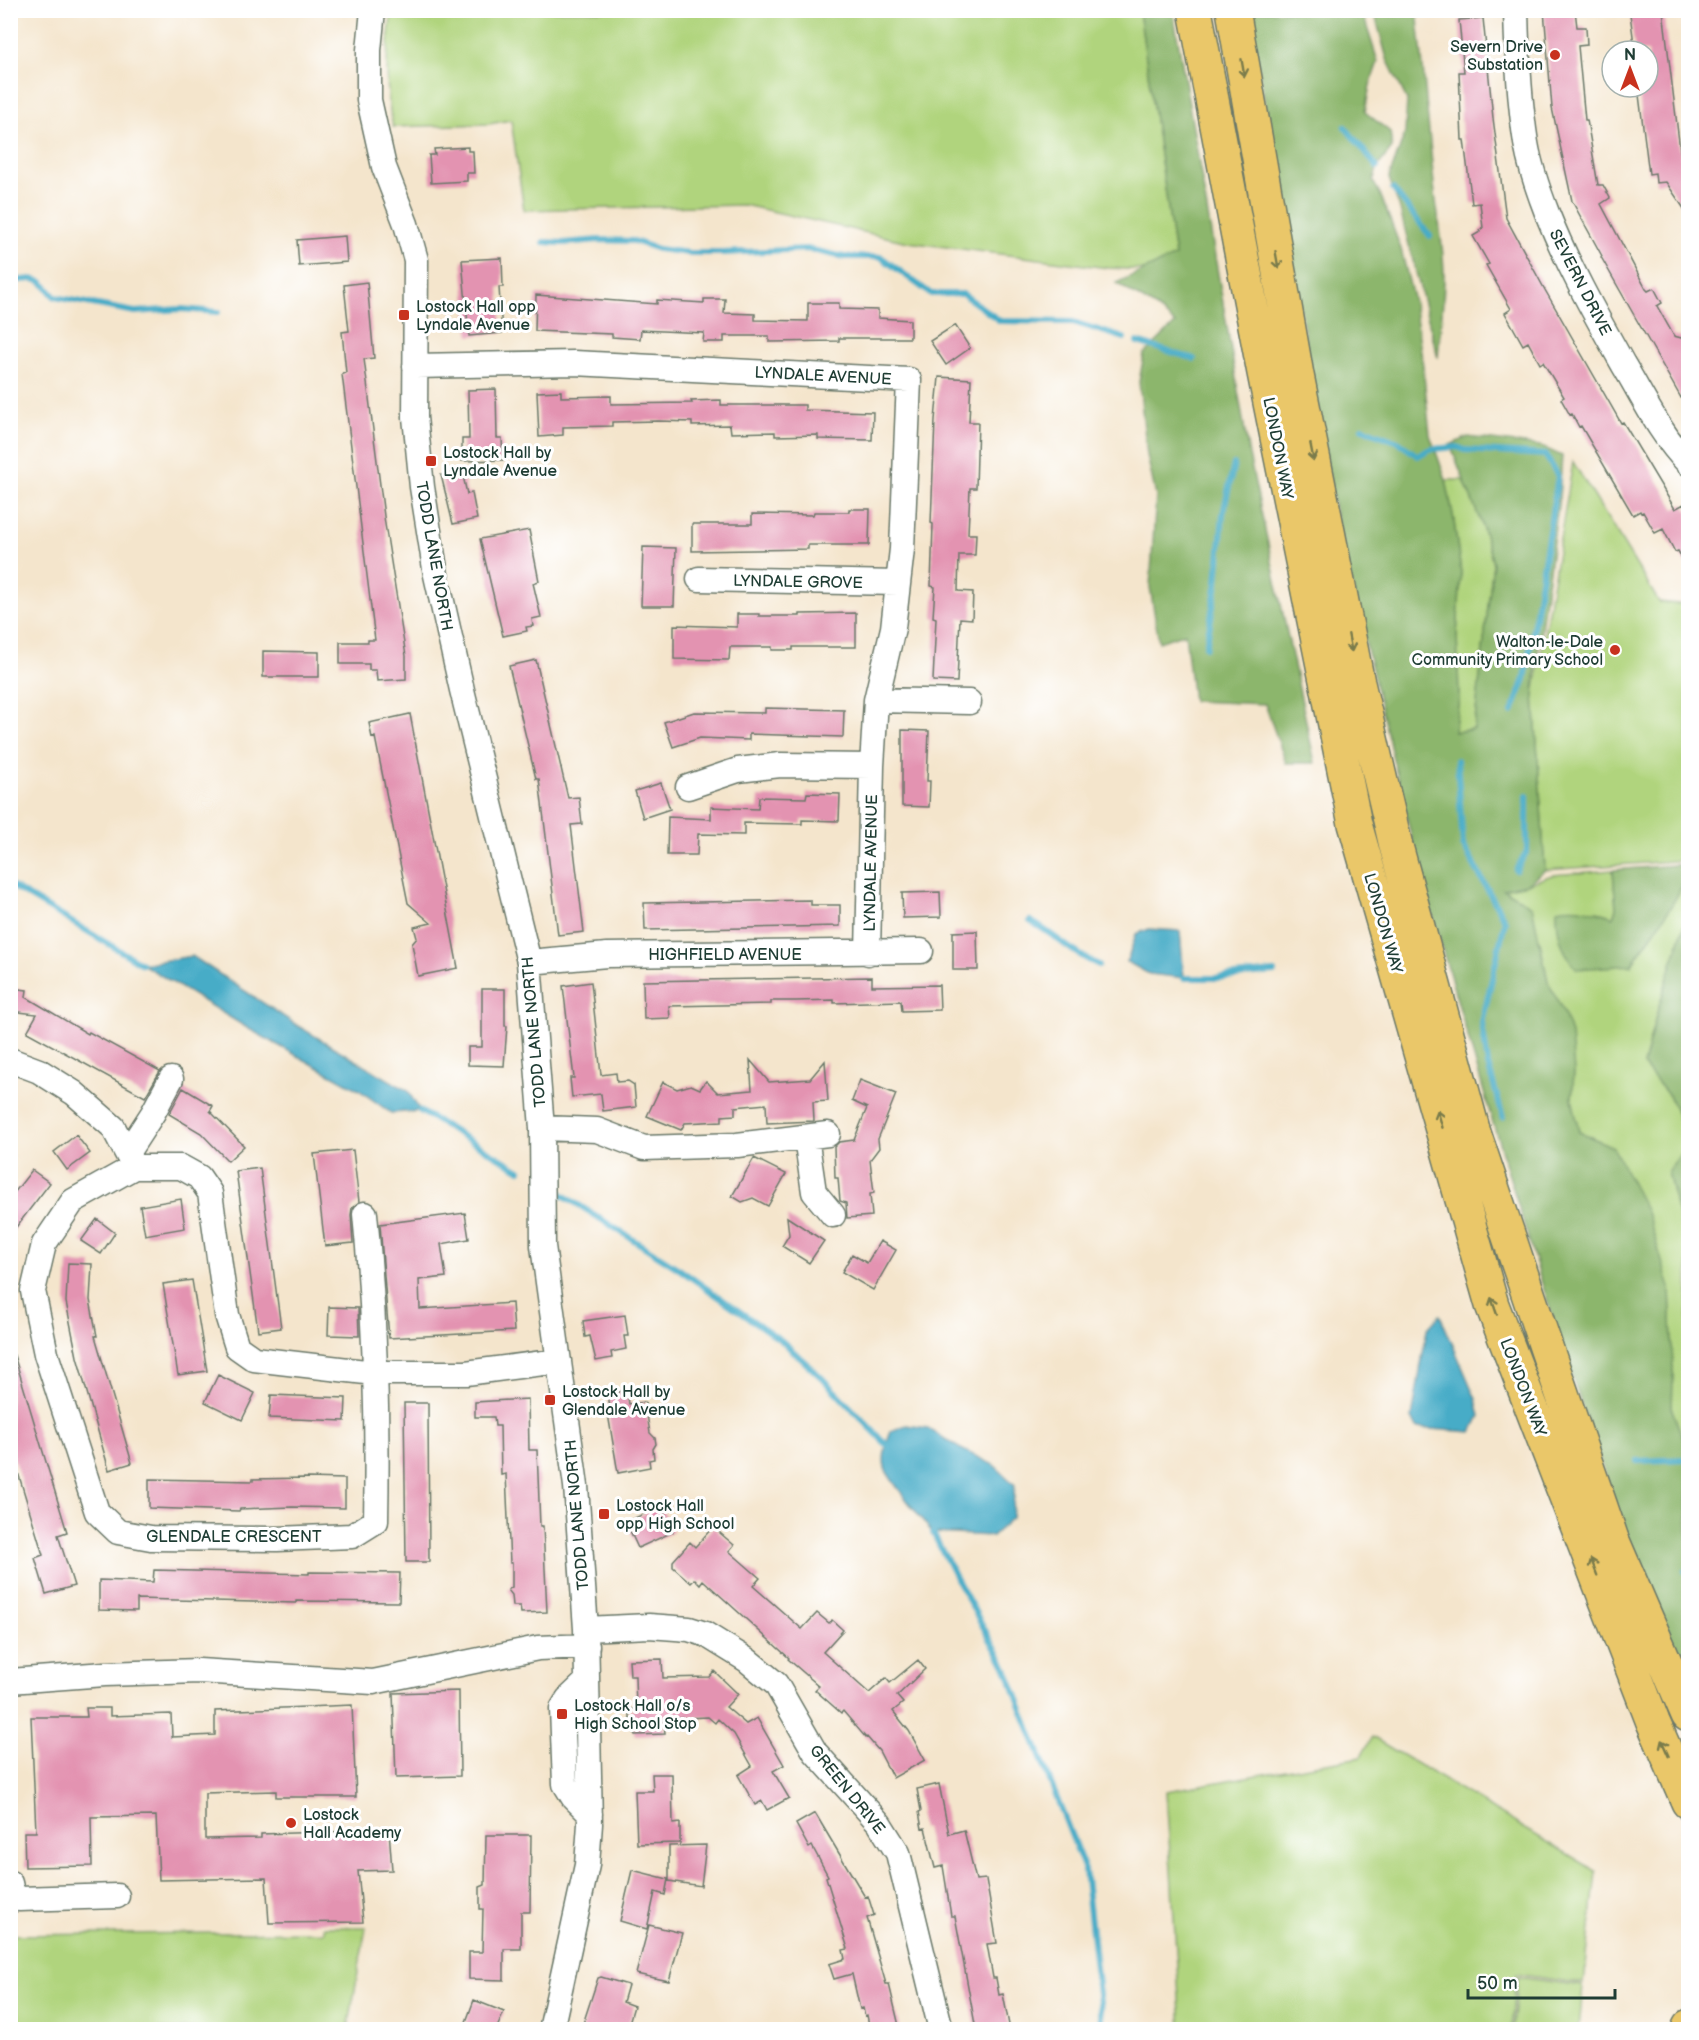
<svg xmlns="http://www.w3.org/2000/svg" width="1699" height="2040" viewBox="0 0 1699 2040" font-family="'Balsamiq Sans',sans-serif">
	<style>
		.green { fill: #b0d47d; stroke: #688858; stroke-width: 1.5 }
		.forest { fill: #8cb66c; stroke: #567a50; stroke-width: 1.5 }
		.water { fill: #47acc7; stroke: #33747e; stroke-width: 1.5 }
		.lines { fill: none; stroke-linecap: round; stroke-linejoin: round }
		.stream { stroke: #47acc7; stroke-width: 6 }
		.building { fill: #e393b1 }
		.minor-casing { stroke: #6a7869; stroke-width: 27 }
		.major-casing { stroke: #6a7869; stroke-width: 33 }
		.highway-casing { stroke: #6a7869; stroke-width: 36 }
		.minor { stroke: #fff; stroke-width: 24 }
		.major { stroke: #eac769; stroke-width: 30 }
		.highway { stroke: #eac769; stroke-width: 33 }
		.oneway { stroke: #7a7b4c }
		.poi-dot { fill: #c8321e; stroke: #fff; stroke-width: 2 }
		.labels { text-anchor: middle; stroke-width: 6; stroke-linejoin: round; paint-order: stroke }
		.poi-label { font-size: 16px; fill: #1f3d34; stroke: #fff; text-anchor: start }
		.street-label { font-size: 16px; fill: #1f3d34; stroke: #fff }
	</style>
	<rect width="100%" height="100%" fill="#fff"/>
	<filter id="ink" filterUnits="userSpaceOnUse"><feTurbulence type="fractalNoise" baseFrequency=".0167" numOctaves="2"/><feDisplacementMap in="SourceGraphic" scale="12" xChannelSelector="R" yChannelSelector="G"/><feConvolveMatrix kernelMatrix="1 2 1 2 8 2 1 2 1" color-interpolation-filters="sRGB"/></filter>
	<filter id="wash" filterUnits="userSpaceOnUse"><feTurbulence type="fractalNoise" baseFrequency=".008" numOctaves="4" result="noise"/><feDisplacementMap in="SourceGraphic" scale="24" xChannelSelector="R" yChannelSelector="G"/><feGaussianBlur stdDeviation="1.35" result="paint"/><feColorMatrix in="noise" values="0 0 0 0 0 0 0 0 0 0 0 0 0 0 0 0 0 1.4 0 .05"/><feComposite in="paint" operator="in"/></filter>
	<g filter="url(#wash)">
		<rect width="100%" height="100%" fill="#f4e5cc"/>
		<path class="green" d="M392 11 419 12 428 11H1139L1175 257 1144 270 1108 268 908 242 744 205 524 210 511 120 489 124 393 127C384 88 386 50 392 11Z
			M1573 462 1659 602 1688 605V860L1545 870 1534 695Z
			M1446 480H1464L1482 525 1493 563 1474 729 1454 732 1459 699 1457 635 1461 572 1453 515Z
			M1613 870 1616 908 1613 917 1598 911 1630 965 1665 915 1688 873V913L1656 1016 1643 1065 1670 1097 1688 1142 1668 1173 1688 1255V1446L1685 1444 1672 1410 1673 1373 1670 1288 1613 1147 1579 1132 1572 1098 1574 1072 1564 1013 1548 982 1540 941 1502 888 1527 884 1552 875Z
			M1372 1737 1596 1871 1584 1984 1516 1974 1511 2029H1181L1166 1791 1361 1757Z
			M324 1927H366L348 2029H11V1935L324 1932Z
			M1518 1977 1583 1986 1579 2029H1513Z"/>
		<path class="forest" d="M1139 11H1173L1249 455 1315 763H1286L1265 704 1193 701 1185 633 1159 642 1150 587 1156 496 1147 455 1139 382 1144 354 1175 324 1160 310 1116 283 1175 256Z
			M1249 11H1362L1378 62 1370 85 1365 112 1390 132 1392 148 1378 166 1373 181 1381 196 1401 249 1414 302 1423 366 1430 435 1446 480 1453 515 1461 572 1457 635 1459 699 1454 732 1474 729 1493 563 1482 525 1450 445 1468 437 1540 446 1562 456 1559 498 1536 665 1534 695 1545 870 1527 884 1503 889 1532 906 1548 982 1564 1013 1571 1034 1574 1072 1572 1098 1579 1132 1613 1147 1647 1212 1670 1288 1673 1373 1672 1410 1685 1444 1688 1446V1678L1626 1535 1559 1339 1490 1113 1419 869 1337 521Z
			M1374 11H1417C1424 68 1428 126 1434 184 1437 215 1444 245 1444 276 1444 303 1440 331 1438 358L1399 206 1389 178 1405 133 1407 100 1387 59Z
			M1688 864C1689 888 1646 943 1631 965L1577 969C1562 954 1556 930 1557 909 1576 905 1594 910 1613 917L1616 908 1613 870Z
			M1688 913V1142L1670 1097 1643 1065 1656 1016Z
			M1688 1143V1255L1668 1172Z"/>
		<path class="water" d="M1149 929 1180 931 1184 978 1149 974 1127 962 1136 934Z
			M192 956 298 1026 408 1091 420 1111 391 1113 359 1090 249 1029 142 964Z
			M1440 1315 1476 1399 1480 1416 1472 1432 1417 1428 1412 1418 1427 1329Z
			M906 1425 928 1428 959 1448 994 1465 1015 1485 1012 1518 992 1536 933 1533C926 1525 887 1476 885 1468 882 1455 887 1443 891 1431Z"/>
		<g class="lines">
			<path class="stream" d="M1345 127 1377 167
				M1393 189 1430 236
				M544 242 563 243 599 240 634 241 658 249 689 253H723L807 249 844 257H881L931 294H963L1000 321 1073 322 1124 338
				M10 281 32 279 42 282 55 297 135 312 181 309 218 312
				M1137 342 1194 359
				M1362 428 1398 442 1418 456 1428 450
				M1432 449 1457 447 1465 450 1545 455 1558 476 1525 679 1512 712
				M1206 647 1217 583 1223 514 1234 464
				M1457 760 1463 845 1505 921 1482 1023 1488 1065 1503 1117
				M1516 870 1527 851V796
				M10 885 142 964
				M1030 921C1056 935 1072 954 1099 965
				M1184 978H1216L1274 972
				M420 1111 520 1170
				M560 1193 679 1269 782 1341 821 1377 887 1445
				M1637 1461 1688 1459
				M933 1533 954 1574 1005 1666 1085 1870 1103 2030
				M1685 1571 1688 1570"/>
		</g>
		<g id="blocks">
			<path class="building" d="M1544 10H1575L1577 27H1586L1587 45 1578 46 1585 120H1587L1598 185H1603L1610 198 1601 204 1646 289 1648 291 1654 288 1662 303 1657 306 1674 336 1689 340V412L1601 257 1602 256 1572 201 1552 108Z
				M1663 10 1681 158 1685 157 1689 216 1666 182 1656 183 1655 173 1649 174 1638 87H1648V51H1635L1630 14Z
				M1483 18 1493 118 1506 218 1545 290 1621 423 1623 422 1675 509 1684 504 1689 512V570L1678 551 1675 552 1663 529 1655 533 1643 512 1641 513 1640 511 1633 515 1581 426 1579 427 1572 414 1570 415 1561 399 1564 397 1543 362 1540 364 1528 342 1523 345 1505 313 1511 309 1486 265 1489 264 1473 236 1480 232 1479 230 1483 228 1480 203 1472 204 1464 140H1462L1459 72H1464L1459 20Z
				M468 147V151H473L474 173H467V181L431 183 429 155H435L434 149Z
				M345 236 347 262 299 266 297 240Z
				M502 258 503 287H499L502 333 469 336 462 260Z
				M367 282 374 358 364 359 385 524 406 656V679L377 681 376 670H369V664H340V642H368V640H375L342 374 346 373 342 332 349 331 344 285Z
				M536 295 657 304V300L704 303V299H725L724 313 755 314V320L808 321V303H839V309L878 310V318L910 320V338H839V341L769 342V336H724V342H703L704 333 641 330 640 339 612 337V334L535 331Z
				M955 325 970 348 946 365 930 341Z
				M939 377 971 379 969 422H978L976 488H970L968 534H976L975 555H959L958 591 973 592 972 619 960 618 957 682 933 681 936 618 933 617 935 587 931 586 933 524 931 523 935 420Z
				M496 389 497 438H502L503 460 462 461V439H469L468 390Z
				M561 391V397L611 396V404L692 403 691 401 721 400V405H805V410L873 412 872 440 818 439V435L775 436V432L731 433 730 425 692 426V422L658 421 612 422V426L563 427V435L539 437 537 392Z
				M462 471 467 494 472 493 477 519 453 524 441 475Z
				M849 509H870L869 545H808V549L692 551V524H752V514L813 515 814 512H849Z
				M529 530 539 581 533 583 541 617 532 619 533 626 526 627 527 631 503 636 480 539Z
				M643 547 676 548 674 606H641Z
				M856 613V647H793V650H772V647H730L729 660 674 659V625L737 627V614H759V616H800V614Z
				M263 651 319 652V677H263Z
				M536 660 568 798 579 797 582 824 571 825 584 932 558 935 539 779H536L509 666Z
				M765 708 844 710 843 737 749 734V740L700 738 673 747 664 722 694 712 765 713Z
				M410 714 458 968 418 976 412 944 417 938 414 927 431 923 408 903 375 737 372 738 369 723Z
				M902 730 929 731 927 781H930L929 807 902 806Z
				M661 783 670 809 643 818 635 791Z
				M807 793 840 794 839 821 802 820V824L744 823V835L698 834 697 855H667L668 817 711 819V807L758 809 759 797 806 798Z
				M940 892 941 917 903 918 902 893Z
				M811 900V905H840V926L645 930 644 903Z
				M977 931 978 970H953V932Z
				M872 977V986L939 985 940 1010 902 1011 901 1001 834 1003V1000L796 1001H771V1004L669 1006 670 1018 644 1019 643 981Z
				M591 982 601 1075 616 1073 617 1082 628 1081 634 1085 636 1107 603 1111 601 1094 572 1097 570 1078H574L563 986Z
				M10 988 27 990 26 997 88 1034 89 1032 160 1071 145 1097 27 1032 37 1014 10 1011Z
				M482 989H505V1026H507L504 1066 468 1065V1047H482Z
				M750 1060 769 1082 810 1079 825 1061 828 1101 813 1102 814 1121 767 1123 766 1104 735 1107V1115L722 1116V1121L685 1123 681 1130 647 1116 663 1082 677 1089 691 1085 700 1089 706 1081 718 1093 752 1090Z
				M860 1080 896 1094 878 1139 879 1148 870 1160 874 1193 870 1194 872 1216 847 1218 846 1203 840 1201 838 1178H835L834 1147 839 1142 854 1140 867 1108 852 1101Z
				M183 1088 213 1106 210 1111 244 1146 228 1161 201 1133 169 1114Z
				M76 1135 90 1153 67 1170 54 1152Z
				M353 1150 359 1202 352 1208 351 1215 353 1243 325 1246 314 1154Z
				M754 1158 786 1174 768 1206 753 1198 742 1202 732 1196Z
				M260 1168 281 1328 258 1331 236 1171Z
				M32 1170 50 1183 10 1235V1198Z
				M181 1199 185 1228 145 1235 140 1206Z
				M465 1213 469 1239 441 1244 446 1277 419 1280 420 1309 512 1303 514 1331 389 1338 380 1224Z
				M787 1217 824 1241 809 1263 782 1246 789 1235Z
				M97 1219 115 1233 101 1254 81 1241Z
				M880 1241 896 1250 873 1290 842 1272 852 1254 867 1263Z
				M68 1263 92 1264 90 1300 97 1336H95L132 1463 109 1470 77 1357 66 1302Z
				M192 1280 207 1371 178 1375 163 1284Z
				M329 1307 358 1308 359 1336 328 1335Z
				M625 1315 628 1336H624L626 1349 611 1352 612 1358 596 1361 590 1336 585 1337 583 1321Z
				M10 1355H14L67 1532 58 1535 74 1586 46 1594 35 1558 43 1555 10 1446Z
				M218 1375 255 1393 242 1420 205 1402Z
				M627 1390 629 1404 645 1402 650 1433 655 1438 656 1444 653 1449 654 1459 649 1460 650 1467 618 1473 607 1408H610L608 1394Z
				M271 1395 346 1398 345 1421 269 1418Z
				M528 1399 529 1450H537L540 1526H543L547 1612 521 1613 520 1606H513L512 1595 508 1590 512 1587V1563H510L509 1542 506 1474 501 1475 500 1426H495L494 1417H475V1402Z
				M404 1403H428L429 1562H406Z
				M307 1478 345 1479V1508L292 1507 240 1509 239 1511 149 1508V1479L253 1481V1479Z
				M661 1506 673 1532 638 1548 626 1522Z
				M713 1527 734 1545 729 1551 760 1578 753 1586 802 1629 817 1613 829 1623 832 1620 843 1630 823 1652 869 1693 886 1678 890 1683 918 1660 925 1669 897 1696 903 1703 893 1711 909 1731 925 1760 893 1778 879 1751 867 1737 866 1738 843 1711 841 1713 815 1690 819 1686 788 1659 789 1658 703 1580 700 1584 695 1579 691 1583 673 1567V1561L690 1542 695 1547Z
				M154 1570 309 1574V1572L400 1573 399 1602 296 1601V1603L137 1599V1611L99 1610V1580L153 1582Z
				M662 1659 663 1678 709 1677 714 1671 738 1694 726 1707 746 1724 757 1718 784 1765 773 1771 789 1798 767 1810 762 1801 755 1805 738 1775 752 1766 734 1734 718 1719 715 1723 708 1717 664 1719 665 1734 635 1735 632 1726H630V1709H636L635 1676H630L629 1660Z
				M459 1691 460 1776 396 1778 393 1693Z
				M352 1705 356 1797H276V1791L205 1793V1839L261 1838V1834L389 1830 392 1870 358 1871 363 1922 269 1923 266 1878 159 1880 156 1816 91 1817 92 1866 25 1867 24 1832H36L31 1717H87L86 1708H110V1716L171 1714 172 1737 215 1735V1711Z
				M652 1774H672L673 1824 680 1823V1843L637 1844 635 1791H653Z
				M939 1784 949 1834 964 1830 976 1880 986 1879 997 1943 987 1944 993 1978H996L999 1995 1003 1994 1010 2030H976L955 1916H951L943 1866 935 1868 925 1828 922 1829 919 1812 921 1811 917 1789Z
				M815 1813 865 1897 868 1896 874 1915 867 1918 886 1984H889L900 2030H870L867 2015 865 2016 863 2008 860 2009 852 1974 834 1979 829 1964 845 1959 843 1950 848 1949 826 1877 828 1876 812 1846 809 1848 796 1824Z
				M486 1835H531L530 1912H521V1949H504V1980L469 1979V1952H482L483 1909H480V1887L485 1885Z
				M706 1845 701 1886 669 1881V1846Z
				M632 1870 668 1879 665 1895 655 1892 647 1929 620 1921Z
				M649 1925 682 1933 669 1981 636 1974Z
				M601 1977 628 1985 623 2002 634 2006 627 2030H581L598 1978Z
				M474 2000 504 2012 496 2030H463Z"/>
		</g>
	</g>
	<g filter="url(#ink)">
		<use href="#blocks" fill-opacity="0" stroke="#6a7869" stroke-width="1.5"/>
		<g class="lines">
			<g class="minor-casing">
				<path id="minor" d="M373 10 369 50V100L384 167 406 224 416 260 415 417 422 487 436 575 462 690 529 962 542 1128 543 1246 576 1486 586 1629 590 1824 587 1865 551 2030
					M1516 10C1517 54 1519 99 1526 143 1530 167 1538 190 1547 213 1568 266 1595 314 1623 364 1643 397 1661 436 1688 463
					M415 366 574 363 909 380 902 549 893 628 876 700 872 766 868 953
					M699 579 898 583
					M876 700 969 702
					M688 787 738 770 780 765 872 766
					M529 962 607 955 921 951
					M10 1060 39 1071 74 1093 113 1127 134 1167H181L199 1177 210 1193 227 1315 237 1347 254 1359 374 1373H466L559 1361
					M542 1128 597 1130 644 1148 737 1145 828 1134
					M806 1137 814 1192 833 1215
					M127 1153 153 1113 171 1079
					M134 1167 73 1201 44 1244 33 1291 46 1354 97 1512 118 1532 151 1538 277 1539 352 1536 376 1521C378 1419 375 1316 365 1214
					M586 1629 649 1626 689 1629 705 1634 747 1660 776 1684 815 1752 879 1823 898 1853 941 2030
					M10 1681 105 1674 199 1671 373 1682 538 1648 587 1646
					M587 1681 568 1699 562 1709 565 1784 573 1797 590 1814
					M10 1883 12 1892 19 1899 117 1896"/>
			</g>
			<g class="major-casing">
				<path id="major" d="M1686 2030 1688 2026"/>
			</g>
			<g class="highway-casing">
				<path id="highway" d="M1195 10 1264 373 1355 824 1492 1305 1653 1722 1688 1802
					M1233 10 1297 375 1358 683 1396 846 1474 1133 1546 1347 1612 1539 1688 1715"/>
			</g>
			<use href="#minor" class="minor"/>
			<use href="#major" class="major"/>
			<use href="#highway" class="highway"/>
		</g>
		<defs><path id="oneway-shaft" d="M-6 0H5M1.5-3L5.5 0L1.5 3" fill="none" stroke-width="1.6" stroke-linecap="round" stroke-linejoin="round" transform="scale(1.5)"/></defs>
		<g class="oneway">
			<use href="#oneway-shaft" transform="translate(1243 68) rotate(80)"/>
			<use href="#oneway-shaft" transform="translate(1277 260) rotate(80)"/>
			<use href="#oneway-shaft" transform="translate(1312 452) rotate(79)"/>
			<use href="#oneway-shaft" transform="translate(1350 643) rotate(79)"/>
			<use href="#oneway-shaft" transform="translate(1440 1119) rotate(-106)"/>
			<use href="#oneway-shaft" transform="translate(1494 1306) rotate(-109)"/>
			<use href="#oneway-shaft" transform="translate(1594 1567) rotate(-111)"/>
			<use href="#oneway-shaft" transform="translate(1665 1748) rotate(-114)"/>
		</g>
	</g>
	<g class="poi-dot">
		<circle cx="1555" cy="55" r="6"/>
		<rect x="398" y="309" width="12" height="12" rx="3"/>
		<rect x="425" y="455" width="12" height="12" rx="3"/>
		<circle cx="1615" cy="650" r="6"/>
		<rect x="544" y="1394" width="12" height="12" rx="3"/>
		<rect x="598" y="1508" width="12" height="12" rx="3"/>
		<rect x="556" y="1708" width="12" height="12" rx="3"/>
		<circle cx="291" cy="1823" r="6"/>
	</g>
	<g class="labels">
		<g class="poi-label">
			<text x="1543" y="52" text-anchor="end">Severn Drive<tspan x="1543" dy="18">Substation</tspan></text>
			<text x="416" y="312">Lostock Hall opp<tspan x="416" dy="18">Lyndale Avenue</tspan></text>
			<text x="443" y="458">Lostock Hall by<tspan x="443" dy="18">Lyndale Avenue</tspan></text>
			<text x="1603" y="647" text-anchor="end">Walton-le-Dale<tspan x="1603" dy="18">Community Primary School</tspan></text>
			<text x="562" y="1397">Lostock Hall by<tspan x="562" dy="18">Glendale Avenue</tspan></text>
			<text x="616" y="1511">Lostock Hall<tspan x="616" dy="18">opp High School</tspan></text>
			<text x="574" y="1711">Lostock Hall o/s<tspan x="574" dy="18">High School Stop</tspan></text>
			<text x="303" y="1820">Lostock<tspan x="303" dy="18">Hall Academy</tspan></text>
		</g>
		<g class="street-label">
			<text transform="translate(1581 282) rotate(63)" y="6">SEVERN DRIVE</text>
			<text transform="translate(823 375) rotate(3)" y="6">LYNDALE AVENUE</text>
			<text transform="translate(1279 448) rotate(79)" y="6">LONDON WAY</text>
			<text transform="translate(435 556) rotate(80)" y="6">TODD LANE NORTH</text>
			<text transform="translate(798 581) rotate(1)" y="6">LYNDALE GROVE</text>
			<text transform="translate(870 863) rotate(-89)" y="6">LYNDALE AVENUE</text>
			<text transform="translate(1384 923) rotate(74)" y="6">LONDON WAY</text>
			<text x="725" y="960">HIGHFIELD AVENUE</text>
			<text transform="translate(533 1032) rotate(-95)" y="6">TODD LANE NORTH</text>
			<text transform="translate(1524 1387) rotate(69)" y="6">LONDON WAY</text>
			<text transform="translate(576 1515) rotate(-95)" y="6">TODD LANE NORTH</text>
			<text x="234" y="1542">GLENDALE CRESCENT</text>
			<text transform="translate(848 1789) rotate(51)" y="6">GREEN DRIVE</text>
		</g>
	</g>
	<rect width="1699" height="2040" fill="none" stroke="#fff" stroke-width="36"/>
	<g transform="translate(1630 69)"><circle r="28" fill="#ffffff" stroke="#a5b1ae" stroke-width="1.5"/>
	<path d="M0-4.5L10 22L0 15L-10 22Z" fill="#c8321e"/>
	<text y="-9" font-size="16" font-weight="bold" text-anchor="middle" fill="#1f3d34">N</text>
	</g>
	<path d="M1468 1989v9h147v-9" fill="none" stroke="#1f3d34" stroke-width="3"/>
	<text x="1477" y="1989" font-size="18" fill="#1f3d34" stroke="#ffffff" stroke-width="4.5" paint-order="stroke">50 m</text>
</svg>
